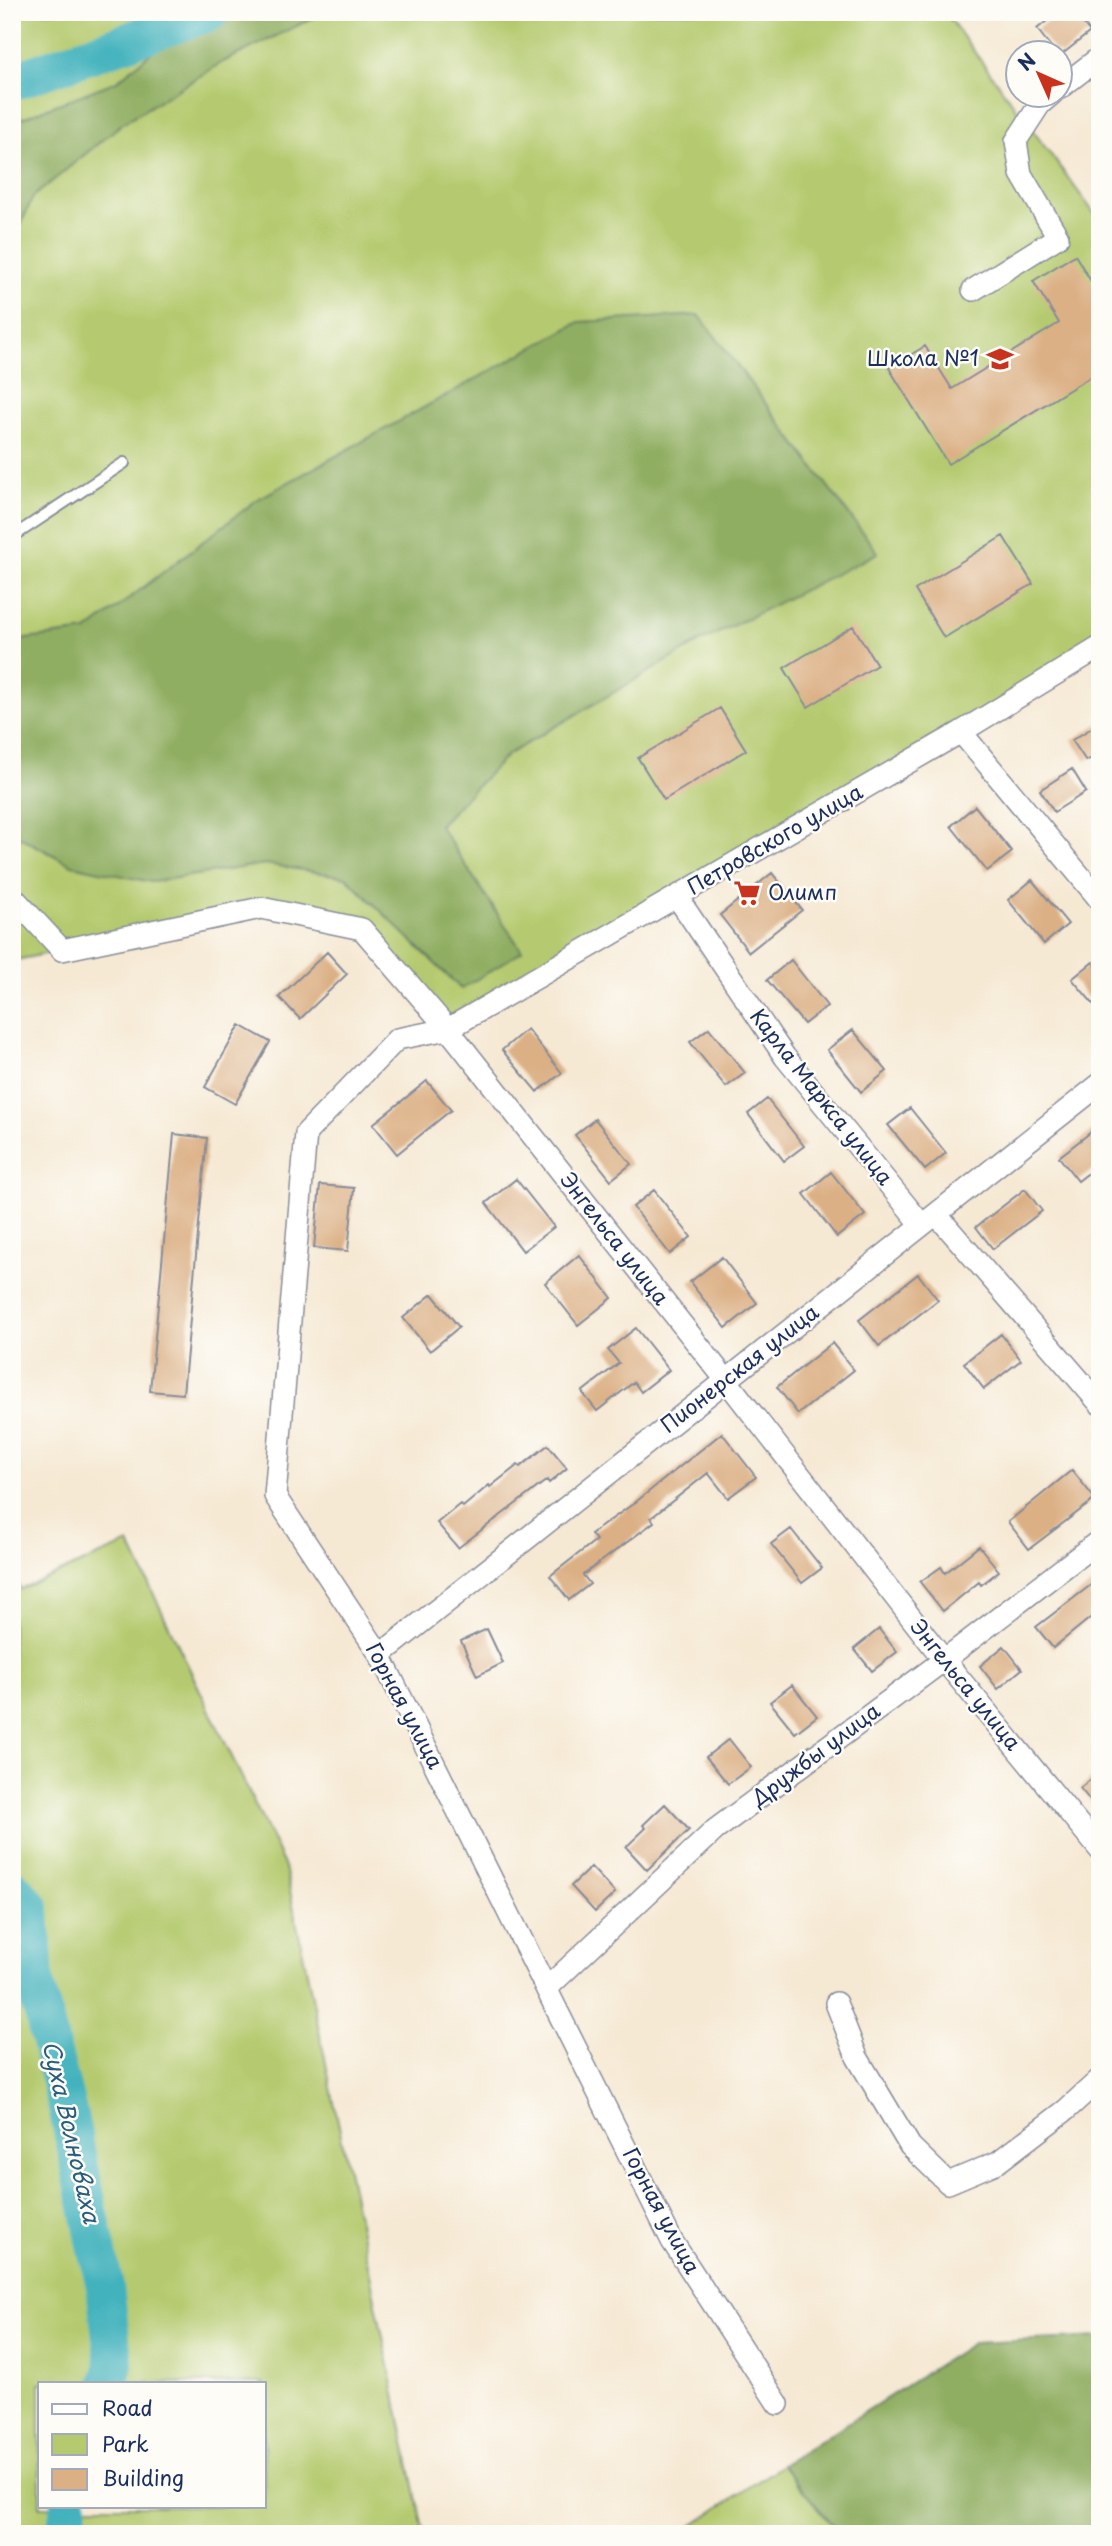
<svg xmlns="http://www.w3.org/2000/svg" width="1112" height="2546" viewBox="0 0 1112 2546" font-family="'Playpen Sans',sans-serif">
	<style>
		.green { fill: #b5ca6f; stroke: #687c66; stroke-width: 2; fill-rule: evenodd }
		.forest { fill: #90ae62; stroke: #566e60; stroke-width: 2 }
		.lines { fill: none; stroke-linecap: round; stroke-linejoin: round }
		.river { stroke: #43b2bd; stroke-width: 38 }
		.building { fill: #dbb085 }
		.lane-casing { stroke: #888c99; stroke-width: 14 }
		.street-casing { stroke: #888c99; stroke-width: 24 }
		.lane { stroke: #fff; stroke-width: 10 }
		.street { stroke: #fff; stroke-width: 21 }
		.labels { text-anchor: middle; stroke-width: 5; stroke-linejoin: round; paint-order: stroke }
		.poi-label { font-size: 21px; fill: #1b2f5e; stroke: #fdfcf7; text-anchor: end }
		.street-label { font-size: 21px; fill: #1b2f5e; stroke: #fdfcf7 }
		.water-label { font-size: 23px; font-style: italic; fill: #295d7f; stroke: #fdfcf7 }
	</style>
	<rect width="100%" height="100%" fill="#fdfcf7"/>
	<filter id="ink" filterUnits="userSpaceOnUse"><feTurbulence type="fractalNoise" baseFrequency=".0143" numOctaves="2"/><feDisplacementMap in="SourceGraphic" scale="14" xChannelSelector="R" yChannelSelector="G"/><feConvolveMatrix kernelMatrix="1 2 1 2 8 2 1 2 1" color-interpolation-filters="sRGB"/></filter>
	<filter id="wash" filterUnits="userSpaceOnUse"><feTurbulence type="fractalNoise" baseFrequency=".00686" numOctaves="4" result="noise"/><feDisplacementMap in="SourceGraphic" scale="28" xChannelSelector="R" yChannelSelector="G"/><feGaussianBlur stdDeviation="1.57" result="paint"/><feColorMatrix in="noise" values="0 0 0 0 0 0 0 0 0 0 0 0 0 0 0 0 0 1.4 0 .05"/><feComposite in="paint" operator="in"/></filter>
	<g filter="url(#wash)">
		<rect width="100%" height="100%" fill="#f6e9d4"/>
		<path class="green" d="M12 12H959L950 19 1100 221V647L448 1029 362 929 261 908 12 961Z
			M129 1543 285 1867 424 2534H12V1578L21 1589ZM40 2383H264V2506H40Z
			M782 2465 840 2534H680Z"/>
		<path class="forest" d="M200 12H325L223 62 123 123 33 197 12 244V122L117 81Z
			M699 315 878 553 700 642 507 755 439 825 522 951 461 989 346 877 265 864 151 882 72 865 18 836 12 837V641L87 631 258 499 579 322Z
			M1100 2337V2534H840L782 2465 973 2343Z"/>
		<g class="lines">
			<path class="river" d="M12 82 211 12
				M12 1887 31 1908 35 1983 69 2116 105 2287 114 2364 109 2383
				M65 2534 69 2506"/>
		</g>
		<g id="blocks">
			<path class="building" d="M1058 12H1074L1090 32 1060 56V52H1055L1037 29Z
				M1075 255 1100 296V371L948 464 889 368 925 346 952 389 1059 323 1033 281Z
				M1003 536 1033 584 944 638 915 590Z
				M853 626 877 665 808 707 784 668Z
				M720 708 746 750 664 800 638 758Z
				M1100 723V753L1086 761 1072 740Z
				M1072 769 1086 792 1054 812 1040 790Z
				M975 806 1012 852 987 871 951 826Z
				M772 873 802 910 749 952 720 915Z
				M1032 880 1068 924 1044 944 1008 900Z
				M327 952 347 974 300 1019 279 997Z
				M791 960 827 1006 804 1024 767 980Z
				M1093 962 1100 971V1012L1072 979Z
				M240 1025 270 1042 235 1104 205 1087Z
				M709 1028 745 1073 726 1087 690 1042Z
				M527 1029 562 1073 537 1092 502 1050Z
				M853 1030 887 1071 861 1092 827 1050Z
				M427 1081 451 1110 397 1154 373 1124Z
				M767 1099 804 1146 784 1161 748 1114Z
				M910 1108 946 1153 925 1170 888 1125Z
				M595 1119 631 1164 611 1180 575 1135Z
				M1100 1125V1164L1078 1181 1059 1157Z
				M174 1134 207 1138 183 1394 150 1391Z
				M831 1172 865 1215 837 1237 804 1194Z
				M516 1179 554 1227 523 1251 486 1203Z
				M320 1185 354 1188 348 1251 314 1248Z
				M1025 1189 1042 1211 993 1249 976 1227Z
				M654 1190 691 1237 670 1254 633 1207Z
				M579 1255 612 1298 578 1325 545 1283Z
				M722 1257 757 1303 726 1328 690 1282Z
				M918 1274 938 1300 879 1346 859 1320Z
				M432 1294 459 1327 430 1351 403 1318Z
				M636 1328 669 1370 641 1392 634 1382 597 1411 582 1392 619 1363 608 1350Z
				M1001 1334 1021 1360 984 1389 964 1363Z
				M832 1343 854 1370 798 1414 777 1387Z
				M722 1433 756 1477 728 1498 708 1473 651 1518 654 1522 583 1575 590 1584 569 1600 550 1576 596 1540 591 1534 637 1501Z
				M548 1445 567 1468 549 1483 547 1480 458 1548 437 1523 460 1504 463 1507 489 1485 490 1487 518 1465 520 1467Z
				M1072 1470 1095 1499 1029 1549 1008 1522Z
				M791 1529 822 1568 802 1583 771 1544Z
				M979 1546 999 1571 981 1585 979 1582 943 1611 920 1582 941 1567 945 1573Z
				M1100 1578V1610L1053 1648 1036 1627Z
				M487 1629 503 1663 477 1676 461 1641Z
				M879 1629 897 1652 872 1671 854 1649Z
				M1004 1646 1022 1669 998 1689 980 1666Z
				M792 1685 817 1716 795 1733 770 1702Z
				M729 1739 751 1767 728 1784 706 1757Z
				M1100 1772V1813L1080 1788Z
				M665 1804 689 1830 647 1870 626 1847 646 1828 643 1825Z
				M591 1867 615 1893 595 1912 571 1886Z"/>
		</g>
	</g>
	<g filter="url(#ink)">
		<use href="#blocks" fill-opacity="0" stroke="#888c99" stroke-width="2"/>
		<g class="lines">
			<g class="lane-casing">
				<path id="lane" d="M12 537 124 463"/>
			</g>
			<g class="street-casing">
				<path id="street" d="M1060 88 1100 57
					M973 290 1058 237 1021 174 1016 141 1040 104 1052 94
					M961 732 1100 900
					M12 896 62 950 261 908 362 929 448 1029 726 1380 944 1660 1100 1850
					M677 897 785 1057 922 1225
					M936 1214 1100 1404
					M380 1655 1100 1084
					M547 1988 715 1830 944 1660 1100 1540
					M836 2003 857 2057 910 2146 948 2183 998 2162 1066 2110 1100 2079
					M778 2404 672 2241 380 1655 275 1496 306 1133 397 1039 448 1029 961 732 1100 647"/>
			</g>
			<use href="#lane" class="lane"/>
			<use href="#street" class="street"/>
		</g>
	</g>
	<defs>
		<g id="school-bare" transform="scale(2.1)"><path d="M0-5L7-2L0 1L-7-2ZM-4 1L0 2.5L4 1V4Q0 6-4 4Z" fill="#c8321e" stroke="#fdfcf7" stroke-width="2.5" paint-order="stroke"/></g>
		<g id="supermarket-bare" transform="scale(2.1)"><path d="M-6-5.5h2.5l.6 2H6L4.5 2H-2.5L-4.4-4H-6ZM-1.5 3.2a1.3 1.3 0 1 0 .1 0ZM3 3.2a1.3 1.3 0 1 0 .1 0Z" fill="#c8321e" stroke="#fdfcf7" stroke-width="2.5" paint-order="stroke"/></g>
	</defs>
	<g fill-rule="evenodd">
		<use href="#school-bare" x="1000" y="359"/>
		<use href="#supermarket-bare" x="747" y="893"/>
	</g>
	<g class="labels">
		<g class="poi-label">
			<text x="979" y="366">Школа №1</text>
			<text x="768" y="900" text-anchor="start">Олимп</text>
		</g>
		<g class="street-label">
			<text transform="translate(775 840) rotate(-30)" y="7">Петровского улица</text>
			<text transform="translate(821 1097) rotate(52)" y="7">Карла Маркса улица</text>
			<text transform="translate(614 1239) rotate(52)" y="7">Энгельса улица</text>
			<text transform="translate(740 1369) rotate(-38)" y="7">Пионерская улица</text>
			<text transform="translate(965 1685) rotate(51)" y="7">Энгельса улица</text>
			<text transform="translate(404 1706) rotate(62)" y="7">Горная улица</text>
			<text transform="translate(816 1755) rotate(-37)" y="7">Дружбы улица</text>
			<text transform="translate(661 2211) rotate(62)" y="7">Горная улица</text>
		</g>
		<g class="water-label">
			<text transform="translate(71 2132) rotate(77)" y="8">Суха Волноваха</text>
		</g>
	</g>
	<rect width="1112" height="2546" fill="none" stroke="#fdfcf7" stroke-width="42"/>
	<rect x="38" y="2382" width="228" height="126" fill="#fdfcf7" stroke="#a3aaba" stroke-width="2"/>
	<rect x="52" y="2404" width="35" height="10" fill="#ffffff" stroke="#a3aaba" stroke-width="2"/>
	<text x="102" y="2416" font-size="21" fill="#1b2f5e">Road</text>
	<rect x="52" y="2434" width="35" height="21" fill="#b5ca6f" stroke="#a3aaba" stroke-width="2"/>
	<text x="102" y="2452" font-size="21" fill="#1b2f5e">Park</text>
	<rect x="52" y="2469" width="35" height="21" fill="#dbb085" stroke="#a3aaba" stroke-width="2"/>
	<text x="102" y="2486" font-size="21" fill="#1b2f5e">Building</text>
	<g transform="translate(1039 74) rotate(315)"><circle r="33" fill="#fdfcf7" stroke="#a3aaba" stroke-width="2"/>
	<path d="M0-5L12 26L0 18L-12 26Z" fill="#c8321e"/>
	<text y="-10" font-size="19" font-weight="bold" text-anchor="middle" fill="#1b2f5e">N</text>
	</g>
</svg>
